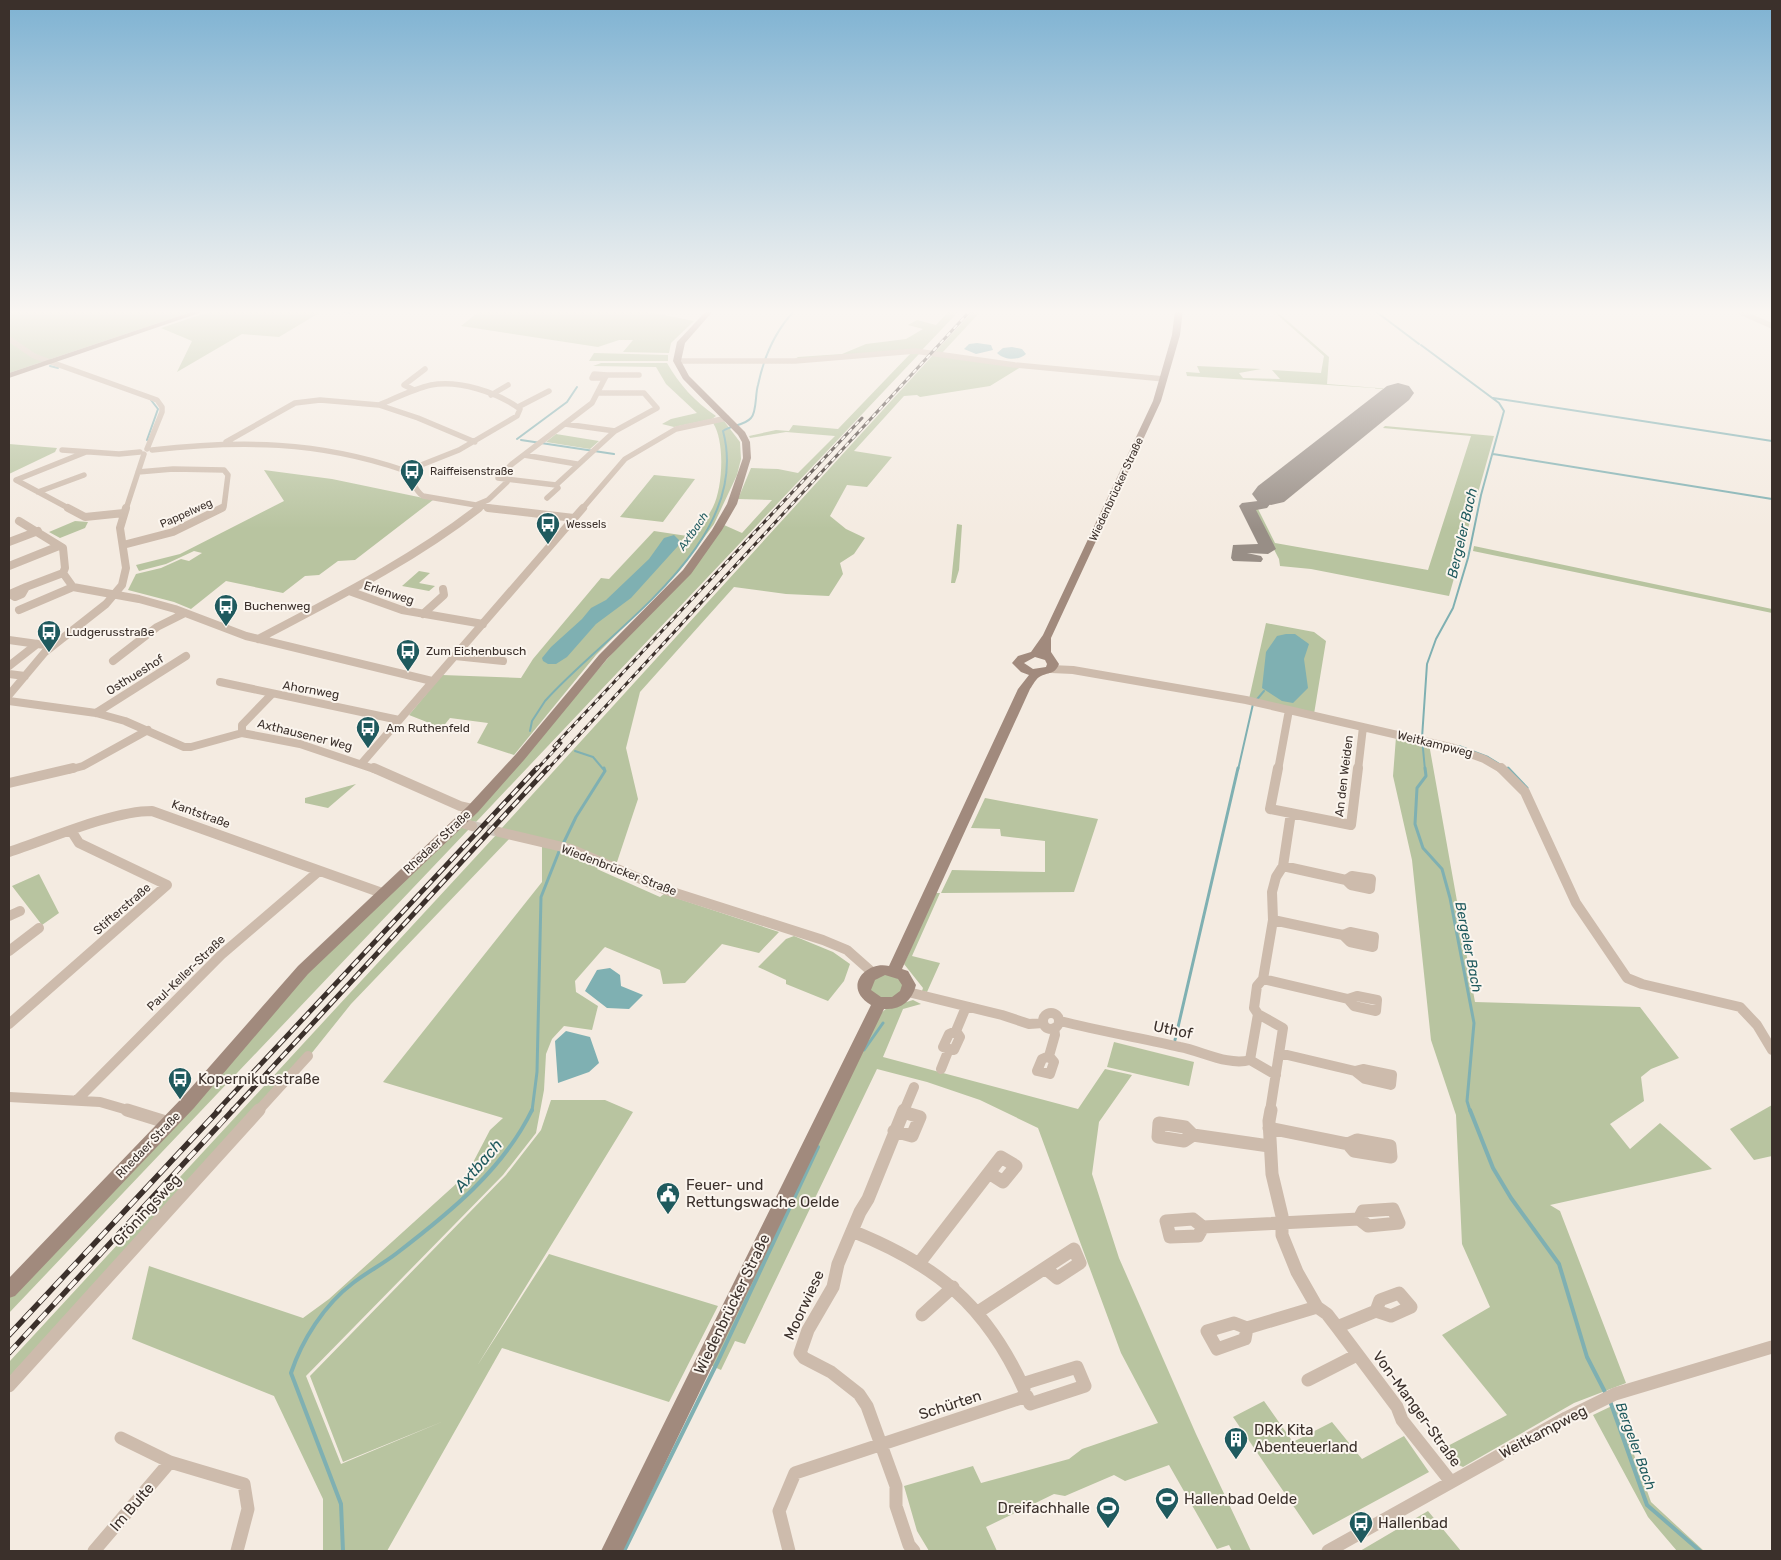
<svg xmlns="http://www.w3.org/2000/svg" width="1781" height="1560" viewBox="0 0 1781 1560" font-family="Rubik,sans-serif">
	<style>
		.green { fill: #b8c4a0 }
		.water { fill: #7fb0b2 }
		.lines { fill: none; stroke-linecap: round; stroke-linejoin: round }
		.stream-far2 { stroke: #7fb0b2; stroke-width: 2 }
		.stream-far1 { stroke: #7fb0b2; stroke-width: 3 }
		.stream { stroke: #7fb0b2; stroke-width: 4 }
		.taxiway { fill: #988e86; fill-rule: evenodd }
		.runway { fill: #988e86; fill-rule: evenodd }
		.street-tunnel { stroke: #cfc6bd; stroke-width: 10; stroke-dasharray: 10 5; stroke-linecap: butt }
		.street-far3 { stroke: #cdbbac; stroke-width: 5.5 }
		.street-far2 { stroke: #cdbbac; stroke-width: 8 }
		.street-far1 { stroke: #cdbbac; stroke-width: 10 }
		.street { stroke: #cdbbac; stroke-width: 13 }
		.secondary { fill: #a18a7d; fill-rule: evenodd }
		.rail-far2-casing { stroke: #3b302b; stroke-width: 3 }
		.rail-far1-casing { stroke: #3b302b; stroke-width: 5 }
		.rail-casing { stroke: #3b302b; stroke-width: 5.5 }
		.rail-far2 { stroke: #fbf5ee; stroke-width: 2; stroke-dasharray: 5; stroke-linecap: butt }
		.rail-far1 { stroke: #fbf5ee; stroke-width: 3; stroke-dasharray: 9; stroke-linecap: butt }
		.rail { stroke: #fbf5ee; stroke-width: 4; stroke-dasharray: 11; stroke-linecap: butt }
		.labels { text-anchor: middle; stroke-width: 4; stroke-linejoin: round; paint-order: stroke }
		.far-poi-label { font-size: 11px; fill: #3b302b; stroke: #fbf5ee; text-anchor: start }
		.far-street-label { font-size: 11px; fill: #3b302b; stroke: #fbf5ee }
		.far-water-label { font-size: 11px; font-style: italic; fill: #1f5a5e; stroke: #fbf5ee }
		.street-label { font-size: 12px; fill: #3b302b; stroke: #fbf5ee }
		.poi-label { font-size: 12px; fill: #3b302b; stroke: #fbf5ee; text-anchor: start }
		.water-label { font-size: 14px; font-style: italic; fill: #1f5a5e; stroke: #fbf5ee }
		.near-street-label { font-size: 15px; fill: #3b302b; stroke: #fbf5ee }
		.near-poi-label { font-size: 15px; fill: #3b302b; stroke: #fbf5ee; text-anchor: start }
		.near-water-label { font-size: 16px; font-style: italic; fill: #1f5a5e; stroke: #fbf5ee }
	</style>
	<rect width="100%" height="100%" fill="#f4ebe1"/>
	<path class="green" d="M9 310H197L9 373Z
		M215 310H324L279 337 242 334 177 372 192 341 161 328Z
		M481 310H639L694 321 671 343 669 353 623 352 633 340H619L598 347 461 326Z
		M950 310H960L921 351 795 359 798 357 842 354 866 344 906 339 923 329 908 325 917 320 936 325Z
		M974 310H982L942 353 935 352Z
		M1272 310H1275L1329 357 1327 384 1390 389 1187 376 1186 372 1200 373 1197 366 1261 369 1239 373 1243 378 1280 379 1272 370 1321 373 1324 356Z
		M594 353 668 355V361H589Z
		M911 353 919 354 476 822 467 820 724 525 742 533 772 500 738 499 751 468 778 469 798 473 835 436 786 432 750 438 749 436 776 430 789 431 793 425 838 429Z
		M933 355 1021 367 990 386 920 397 917 395 904 396 854 451 892 457 867 487 847 485 830 516 846 529 865 538 854 554 840 563 843 574 829 596 786 594 734 587 640 692 626 748 638 799 616 865 500 830Z
		M601 363H667C679 384 695 402 716 416L712 419 674 427 662 424 671 419 697 413 666 384 656 367 593 366Z
		M724 421 740 442 741 459 737 475 714 524 680 570 596 655 514 755 477 743 488 723 450 718 442 728 409 715 442 675 521 678 533 659 601 578 609 579 654 531 694 537C701 527 708 517 713 507 723 487 725 441 713 423Z
		M1385 426 1494 436 1449 596 1311 569 1280 566 1279 559 1252 507H1257L1275 543 1428 570 1471 436 1383 428Z
		M556 434 599 441 590 449 546 442Z
		M9 444 57 448 55 452 9 474Z
		M264 470 332 479 433 500 355 560 338 561 319 575 305 576 283 593 226 581 191 609 174 602 128 590 136 574 161 568 181 559 189 561 202 553 194 551 166 564 139 571 136 565 180 554 284 501Z
		M654 475 695 479 663 522 620 517Z
		M75 521 88 522 85 528 60 538 49 532Z
		M957 524 962 525 959 570 955 583H951Z
		M1474 546 1772 609V613L1473 551Z
		M419 571 430 573 419 583 435 586 429 591 402 586Z
		M1266 623 1314 632 1326 641 1314 714 1249 699Z
		M1396 737 1429 744 1475 1002 1640 1007 1679 1058 1651 1069 1641 1077 1644 1101 1610 1124 1630 1149 1660 1123 1712 1169 1550 1205 1560 1211 1626 1383 1574 1403 1463 1467 1450 1461 1440 1450 1507 1415 1442 1335 1490 1307 1462 1244 1456 1115 1431 1040 1412 860 1393 776Z
		M356 784 328 808 305 803V798Z
		M985 798 1098 819 1074 892 941 893 952 870 1045 872V841L1001 836 1000 829 971 828Z
		M458 827 469 829 9 1313V1294L173 1125 309 971Z
		M496 835 510 838 351 1004 311 1054 9 1377V1362Z
		M542 845 569 851 601 864 597 869 660 897 664 894 779 932 759 953 722 944 685 983 663 984 660 970 605 947 603 949 575 981 576 992 598 1006 592 1030 564 1026 552 1039 546 1054 544 1090 536 1133 503 1175 306 1376 341 1464 444 1421 343 1462 310 1376 506 1175 541 1130 551 1100H605L633 1112 477 1366 549 1254 718 1306 669 1402 502 1348 387 1551H323V1499L274 1396 132 1339 149 1266 303 1318 329 1299 467 1174 490 1130 503 1118 383 1082 542 882Z
		M39 874 59 913 42 925 12 886Z
		M935 893H940L912 956 940 963 927 992 922 991 923 988 904 964Z
		M794 936 833 952 850 964 844 981 828 1001 786 984V980L758 967 786 939Z
		M891 974 903 982 901 994 885 1000 870 993 869 984 879 975Z
		M913 1000 921 1004 903 1009 883 1057 1078 1109 1105 1069 1132 1075 1099 1122 1092 1174 1119 1258 1196 1434 1251 1551H1232L1229 1545 1217 1549 1169 1465 1125 1481 1114 1475 1065 1496 1054 1494 986 1527 997 1551H929L917 1531 904 1486 973 1466 981 1483 1069 1459 1082 1449 1158 1423 1121 1353 1038 1128 980 1100 927 1082 877 1069 745 1344 735 1341 721 1370 710 1365 880 1014 887 1008Z
		M1114 1042 1194 1062 1189 1086 1107 1067Z
		M1772 1105V1156L1754 1160 1730 1129Z
		M1264 1401 1293 1442 1332 1422 1362 1459 1404 1436 1429 1472 1313 1535 1233 1417Z
		M1616 1404 1651 1502 1704 1551H1677L1648 1517 1593 1415Z
		M1428 1511 1461 1551H1360Z"/>
	<path class="water" d="M977 343 991 345 993 350 976 354 964 349 969 344Z
		M1012 347 1022 349 1026 354C1018 361 1004 360 997 353L1003 348Z
		M674 535 680 541 678 546 631 598 596 624 567 657 556 664H548L543 661 542 658 551 647 582 619 591 608 606 600 649 559 664 538Z
		M1286 634H1295L1309 644 1304 659 1308 688 1293 703 1282 701 1262 688 1266 652 1277 636Z
		M610 968 620 975 621 986 643 995 629 1009 607 1008 585 991 597 970Z
		M566 1031 590 1037 599 1063 589 1072 558 1083 555 1041Z"/>
	<g class="lines">
		<path class="stream-far2" d="M334 310 349 313 359 310
			M1374 310 1419 344
			M1421 345 1499 403 1504 411 1481 495 1468 558 1453 608 1436 639 1427 664 1422 738 1425 770
			M50 366 58 368
			M1493 398 1772 441
			M517 439 567 402 577 387
			M147 440 158 409 151 400
			M521 440 614 454
			M1493 454 1772 499
			M530 731 532 721 545 701C609 629 753 543 723 431 731 425 744 426 751 418 757 412 755 394 758 385 764 356 775 331 795 310
			M1459 746 1488 757 1509 770
			M575 751 593 757 604 770
			M1238 770 1253 704 1264 691"/>
		<path class="stream-far1" d="M1425 768 1426 776 1417 788 1415 824 1423 848 1442 869 1450 898 1474 1023 1467 1101 1470 1111
			M1508 768 1527 788
			M563 844 576 817 605 771 604 768
			M1175 1040 1238 768
			M864 1050 883 1023
			M532 1111 537 1072 541 897 560 849"/>
		<path class="stream" d="M1470 1110 1493 1168 1511 1198 1559 1264 1587 1357 1606 1394
			M1610 1401 1647 1505 1700 1551
			M343 1551 341 1504 291 1373C302 1340 324 1305 353 1283 367 1272 383 1264 397 1253 449 1213 503 1170 532 1110
			M624 1551 718 1361 818 1147"/>
		<path class="taxiway" d="M1271 490 1276 491 1278 494 1267 508 1256 510 1276 549 1268 554 1247 553 1261 556 1263 559 1261 562 1233 561 1231 558 1233 545 1258 544 1239 506 1242 503 1258 501 1266 491Z"/>
		<path class="runway" d="M1398 383 1409 386 1414 393 1409 400 1284 502 1271 505 1258 502 1252 494 1258 486 1387 386Z"/>
		<path class="street-tunnel" d="M472 826 499 832"/>
		<path class="street-far3" d="M1736 310 1772 326
			M9 339 34 356 157 400 162 407V412L147 449
			M677 361H795L915 351 1015 365 1164 379
			M594 374 607 375 605 378H592Z
			M607 375H639
			M414 390 404 385 425 369
			M491 395 508 385
			M379 405C396 398 413 389 431 385 459 380 497 392 520 409L517 416 459 450 406 471
			M518 407 549 391
			M565 424 615 431
			M226 442 295 403 320 400 379 405 418 418 475 442
			M62 450 119 454 140 452
			M152 450C241 440 318 441 403 470 413 476 413 490 423 496L499 509
			M524 455 577 464
			M138 472 173 469 224 470 228 475 224 507 219 509
			M556 485 498 478 512 464 592 403 605 378
			M556 485 615 431 657 408 644 393H599
			M38 492 84 475
			M547 498 558 488 556 485
			M476 505 488 500 507 482
			M70 509 16 480 86 452
			M126 509 144 454
			M477 509 480 507
			M582 509 625 459 676 429 727 418"/>
		<path class="street-far2" d="M68 508 85 517 124 513
			M488 508 574 518
			M19 521 63 548 65 568 63 573 73 587 139 599 175 609 246 636 432 681
			M9 542 38 531
			M123 545 173 532 222 508
			M9 566 59 546
			M26 587 22 594 15 597 10 594Z
			M26 587 63 573
			M349 591 402 610 483 624
			M19 610 73 587
			M423 614 444 595 443 589
			M258 639C334 599 411 561 479 508
			M9 640 52 646
			M455 656 503 661
			M113 661 157 627 185 613
			M9 666 37 644
			M1051 669 1073 670 1246 700 1454 748 1484 759 1503 770
			M9 674 25 676
			M220 682 399 720
			M9 695 45 652 106 604 122 585 126 568 120 528 126 508
			M9 701 96 713 125 721 184 747H191L242 733V725L272 694
			M96 713 186 656
			M242 733 300 744 377 770
			M362 763 583 508
			M68 770 83 766 148 730
			M1278 770 1289 710
			M1358 770 1363 727"/>
		<path class="street-far1" d="M374 768 460 806 473 809
			M1278 768 1270 809 1351 825 1358 768
			M1501 768 1525 792 1576 903 1627 978 1642 984 1740 1007 1757 1025 1772 1050
			M9 783 73 768
			M460 822 472 826
			M499 832 571 849 666 890 823 940 847 950 873 973
			M9 852C49 839 112 811 152 811L382 893
			M1283 866 1346 880
			M1352 876 1371 879 1370 889 1351 885 1346 880Z
			M9 916 20 911
			M1273 920 1343 935
			M1350 932 1374 937 1373 947 1350 942 1343 935Z
			M9 951 39 928
			M1263 979 1348 999
			M908 992 1002 1015 1029 1024 1043 1023
			M1357 996 1377 1000 1376 1011 1354 1006 1348 999Z
			M1043 1021a8 8 0 1 1 16 0a8 8 0 1 1-16 0Z
			M1258 1014 1283 1028 1270 1111
			M1060 1021C1100 1031 1140 1038 1180 1047 1202 1051 1228 1066 1250 1060L1276 1075
			M9 1024 167 885 79 843 72 832
			M949 1049 954 1050 960 1037 956 1031
			M1279 1053 1355 1071
			M1049 1056 1054 1062 1050 1074 1037 1071 1042 1059Z
			M1049 1056 1055 1035 1054 1028
			M1250 1060 1258 1014 1254 1008 1257 986 1263 979 1273 920 1272 892 1276 877 1283 866 1291 813
			M941 1069 949 1049 943 1047 949 1034 956 1031 966 1007
			M1363 1069 1392 1075 1391 1085 1365 1079 1355 1071Z
			M9 1097 100 1102 131 1111
			M77 1100 221 955 319 871
			M258 1111 308 1056
			M904 1111 914 1087"/>
		<path class="street" d="M127 1110 169 1123
			M904 1110 868 1199 860 1212 838 1264 833 1287 808 1330 800 1353 804 1358 831 1372 859 1394 867 1406 896 1486V1506L909 1545 914 1551
			M1271 1110 1269 1121 1272 1174 1282 1216V1235L1297 1272 1317 1307 1327 1314 1337 1327 1397 1407 1402 1420 1451 1482
			M1159 1123 1185 1127 1193 1135 1184 1141 1158 1137Z
			M1269 1128 1348 1144
			M894 1131 912 1136 920 1117 903 1112
			M1193 1135 1269 1146
			M1357 1140 1390 1146 1391 1157 1354 1151 1348 1144Z
			M1393 1209 1399 1223 1368 1226 1359 1219 1363 1211Z
			M1193 1219 1203 1227 1198 1236 1170 1237 1166 1221Z
			M1203 1227 1359 1219
			M852 1231C937 1265 986 1305 1024 1389
			M1074 1249 1080 1263 1057 1278 1045 1268Z
			M920 1262 1001 1157 1016 1166 1003 1182 989 1173
			M1399 1293 1411 1307 1391 1316 1376 1311 1380 1300Z
			M978 1312 1045 1268
			M922 1315 953 1287
			M1234 1323 1247 1328 1245 1339 1217 1349 1207 1331Z
			M1337 1327 1376 1311
			M1247 1328 1317 1307
			M1308 1380 1357 1355
			M9 1386 259 1110
			M121 1438 170 1462 244 1484 248 1509 237 1551
			M94 1551 170 1462
			M789 1551 779 1511 795 1473 1027 1396 1030 1404 1085 1386 1077 1367 1022 1384
			M1328 1551 1566 1418 1615 1394 1772 1347"/>
		<path class="secondary" d="M197 310H208L9 378V373Z
			M707 310H714L685 343 681 361 689 376 745 432 750 442 751 458 737 504 722 530 691 574 607 659 524 760 478 812 308 974 194 1108 15 1296 9 1298V1278L182 1098 298 966 468 806 516 754 599 655 683 570 712 530 727 504 743 458 742 442 738 435 683 379 673 361 677 342Z
			M1175 310H1183L1180 335 1161 401 1051 638V652L1059 664C1055 674 1050 672 1041 676 1036 678 1033 685 1030 689L902 969 908 971 916 985C912 1001 901 1010 884 1009L623 1551H601L871 1005C841 987 867 960 889 966L1018 689 1029 675 1021 672 1012 663 1018 656 1031 652 1043 635 1153 401 1172 335ZM1035 657 1045 660 1047 664 1046 667 1033 669 1024 663ZM885 975 898 979 902 985 900 991 892 997H881L871 990 875 980Z"/>
		<g class="rail-far2-casing">
			<path id="rail-far2" d="M554 746 862 418
				M536 770 561 743
				M547 770 971 310"/>
		</g>
		<g class="rail-far1-casing">
			<path id="rail-far1" d="M217 1111 537 768
				M232 1111 548 768"/>
		</g>
		<g class="rail-casing">
			<path id="rail" d="M9 1335 219 1110
				M9 1353 233 1110"/>
		</g>
		<use href="#rail-far2" class="rail-far2"/>
		<use href="#rail-far1" class="rail-far1"/>
		<use href="#rail" class="rail"/>
	</g>
	<linearGradient id="sky" x2="0" y2="1"><stop stop-color="#7eb2d2"/><stop offset="0.59" stop-color="#faf6f2"/><stop offset="1" stop-color="#faf6f2" stop-opacity="0"/></linearGradient>
	<rect width="1781" height="529" fill="url(#sky)"/>
	<defs>
		<g id="bus-pin" transform="scale(1.25)"><path d="M0 17L-7.5 6A9.5 9.5 0 1 1 7.5 6Z" fill="#1f5a5e" stroke="#fbf5ee"/><path d="M-5-6H5V4H4V6H2V4H-2V6H-4V4H-5ZM-3.5-4V0h7V-4ZM-3.5 1.2v1.5H-2V1.2ZM2 1.2v1.5H3.5V1.2Z" fill="#fff"/></g>
		<g id="civic-pin" transform="scale(1.25)"><path d="M0 17L-7.5 6A9.5 9.5 0 1 1 7.5 6Z" fill="#1f5a5e" stroke="#fbf5ee"/><path d="M-.6-6.5H3V-4.5H.6V-3L4-1V1h2V6H-6V1h2V-1L-.6-3ZM-1.2 2.5V6h2.4V2.5Z" fill="#fff"/></g>
		<g id="building-pin" transform="scale(1.25)"><path d="M0 17L-7.5 6A9.5 9.5 0 1 1 7.5 6Z" fill="#1f5a5e" stroke="#fbf5ee"/><path d="M-4-6H4V6H1V3H-1V6H-4ZM-2.5-4.3h1.7v1.8h-1.7ZM.8-4.3h1.7v1.8H.8ZM-2.5-1h1.7V.8h-1.7ZM.8-1h1.7V.8H.8Z" fill="#fff"/></g>
		<g id="stadium-pin" transform="scale(1.25)"><path d="M0 17L-7.5 6A9.5 9.5 0 1 1 7.5 6Z" fill="#1f5a5e" stroke="#fbf5ee"/><path d="M0-5a6.5 5 0 1 0 0 10a6.5 5 0 1 0 0-10ZM-3.5-1.8h7v3.6h-7Z" fill="#fff"/></g>
	</defs>
	<g fill-rule="evenodd">
		<use href="#bus-pin" x="412" y="471"/>
		<use href="#bus-pin" x="548" y="524"/>
		<use href="#bus-pin" x="226" y="606"/>
		<use href="#bus-pin" x="49" y="632"/>
		<use href="#bus-pin" x="408" y="651"/>
		<use href="#bus-pin" x="368" y="728"/>
		<use href="#bus-pin" x="180" y="1079"/>
		<use href="#civic-pin" x="668" y="1194"/>
		<use href="#building-pin" x="1236" y="1439"/>
		<use href="#stadium-pin" x="1167" y="1499"/>
		<use href="#stadium-pin" x="1108" y="1508"/>
		<use href="#bus-pin" x="1361" y="1523"/>
	</g>
	<g class="labels">
		<g class="far-poi-label">
			<text x="430" y="475">Raiffeisenstraße</text>
			<text x="566" y="528">Wessels</text>
		</g>
		<g class="far-street-label">
			<text transform="translate(1116 489) rotate(-65)" y="4">Wiedenbrücker Straße</text>
			<text transform="translate(186 513) rotate(-24)" y="4">Pappelweg</text>
		</g>
		<g class="far-water-label">
			<text transform="translate(693 531) rotate(-55)" y="4">Axtbach</text>
		</g>
		<g class="street-label">
			<text transform="translate(389 593) rotate(18)" y="4">Erlenweg</text>
			<text transform="translate(135 675) rotate(-32)" y="4">Osthueshof</text>
			<text transform="translate(311 690) rotate(10)" y="4">Ahornweg</text>
			<text transform="translate(305 735) rotate(14)" y="4">Axthausener Weg</text>
			<text transform="translate(1435 744) rotate(14)" y="4">Weitkampweg</text>
			<text transform="translate(1344 776) rotate(-83)" y="4">An den Weiden</text>
			<text transform="translate(201 814) rotate(20)" y="4">Kantstraße</text>
			<text transform="translate(437 842) rotate(-43)" y="4">Rhedaer Straße</text>
			<text transform="translate(619 870) rotate(21)" y="4">Wiedenbrücker Straße</text>
			<text transform="translate(122 909) rotate(-41)" y="4">Stifterstraße</text>
			<text transform="translate(186 973) rotate(-44)" y="4">Paul-Keller-Straße</text>
			<text transform="translate(148 1145) rotate(-46)" y="4">Rhedaer Straße</text>
		</g>
		<g class="poi-label">
			<text x="244" y="610">Buchenweg</text>
			<text x="66" y="636">Ludgerusstraße</text>
			<text x="426" y="655">Zum Eichenbusch</text>
			<text x="386" y="732">Am Ruthenfeld</text>
		</g>
		<g class="water-label">
			<text transform="translate(1462 533) rotate(-77)" y="5">Bergeler Bach</text>
			<text transform="translate(1469 947) rotate(79)" y="5">Bergeler Bach</text>
			<text transform="translate(1636 1446) rotate(70)" y="5">Bergeler Bach</text>
		</g>
		<g class="near-street-label">
			<text transform="translate(1173 1030) rotate(12)" y="5">Uthof</text>
			<text transform="translate(147 1210) rotate(-47)" y="5">Gröningsweg</text>
			<text transform="translate(732 1304) rotate(-64)" y="5">Wiedenbrücker Straße</text>
			<text transform="translate(804 1305) rotate(-65)" y="5">Moorwiese</text>
			<text transform="translate(950 1405) rotate(-18)" y="5">Schürten</text>
			<text transform="translate(1417 1409) rotate(54)" y="5">Von-Manger-Straße</text>
			<text transform="translate(1543 1432) rotate(-28)" y="5">Weitkampweg</text>
			<text transform="translate(132 1507) rotate(-49)" y="5">Im Bulte</text>
		</g>
		<g class="near-poi-label">
			<text x="198" y="1084">Kopernikusstraße</text>
			<text x="686" y="1190">Feuer- und<tspan x="686" dy="17">Rettungswache Oelde</tspan></text>
			<text x="1254" y="1435">DRK Kita<tspan x="1254" dy="17">Abenteuerland</tspan></text>
			<text x="1184" y="1504">Hallenbad Oelde</text>
			<text x="1090" y="1513" text-anchor="end">Dreifachhalle</text>
			<text x="1378" y="1528">Hallenbad</text>
		</g>
		<g class="near-water-label">
			<text transform="translate(478 1165) rotate(-49)" y="6">Axtbach</text>
		</g>
	</g>
	<rect width="1781" height="1560" fill="none" stroke="#3b302b" stroke-width="20"/>
</svg>
